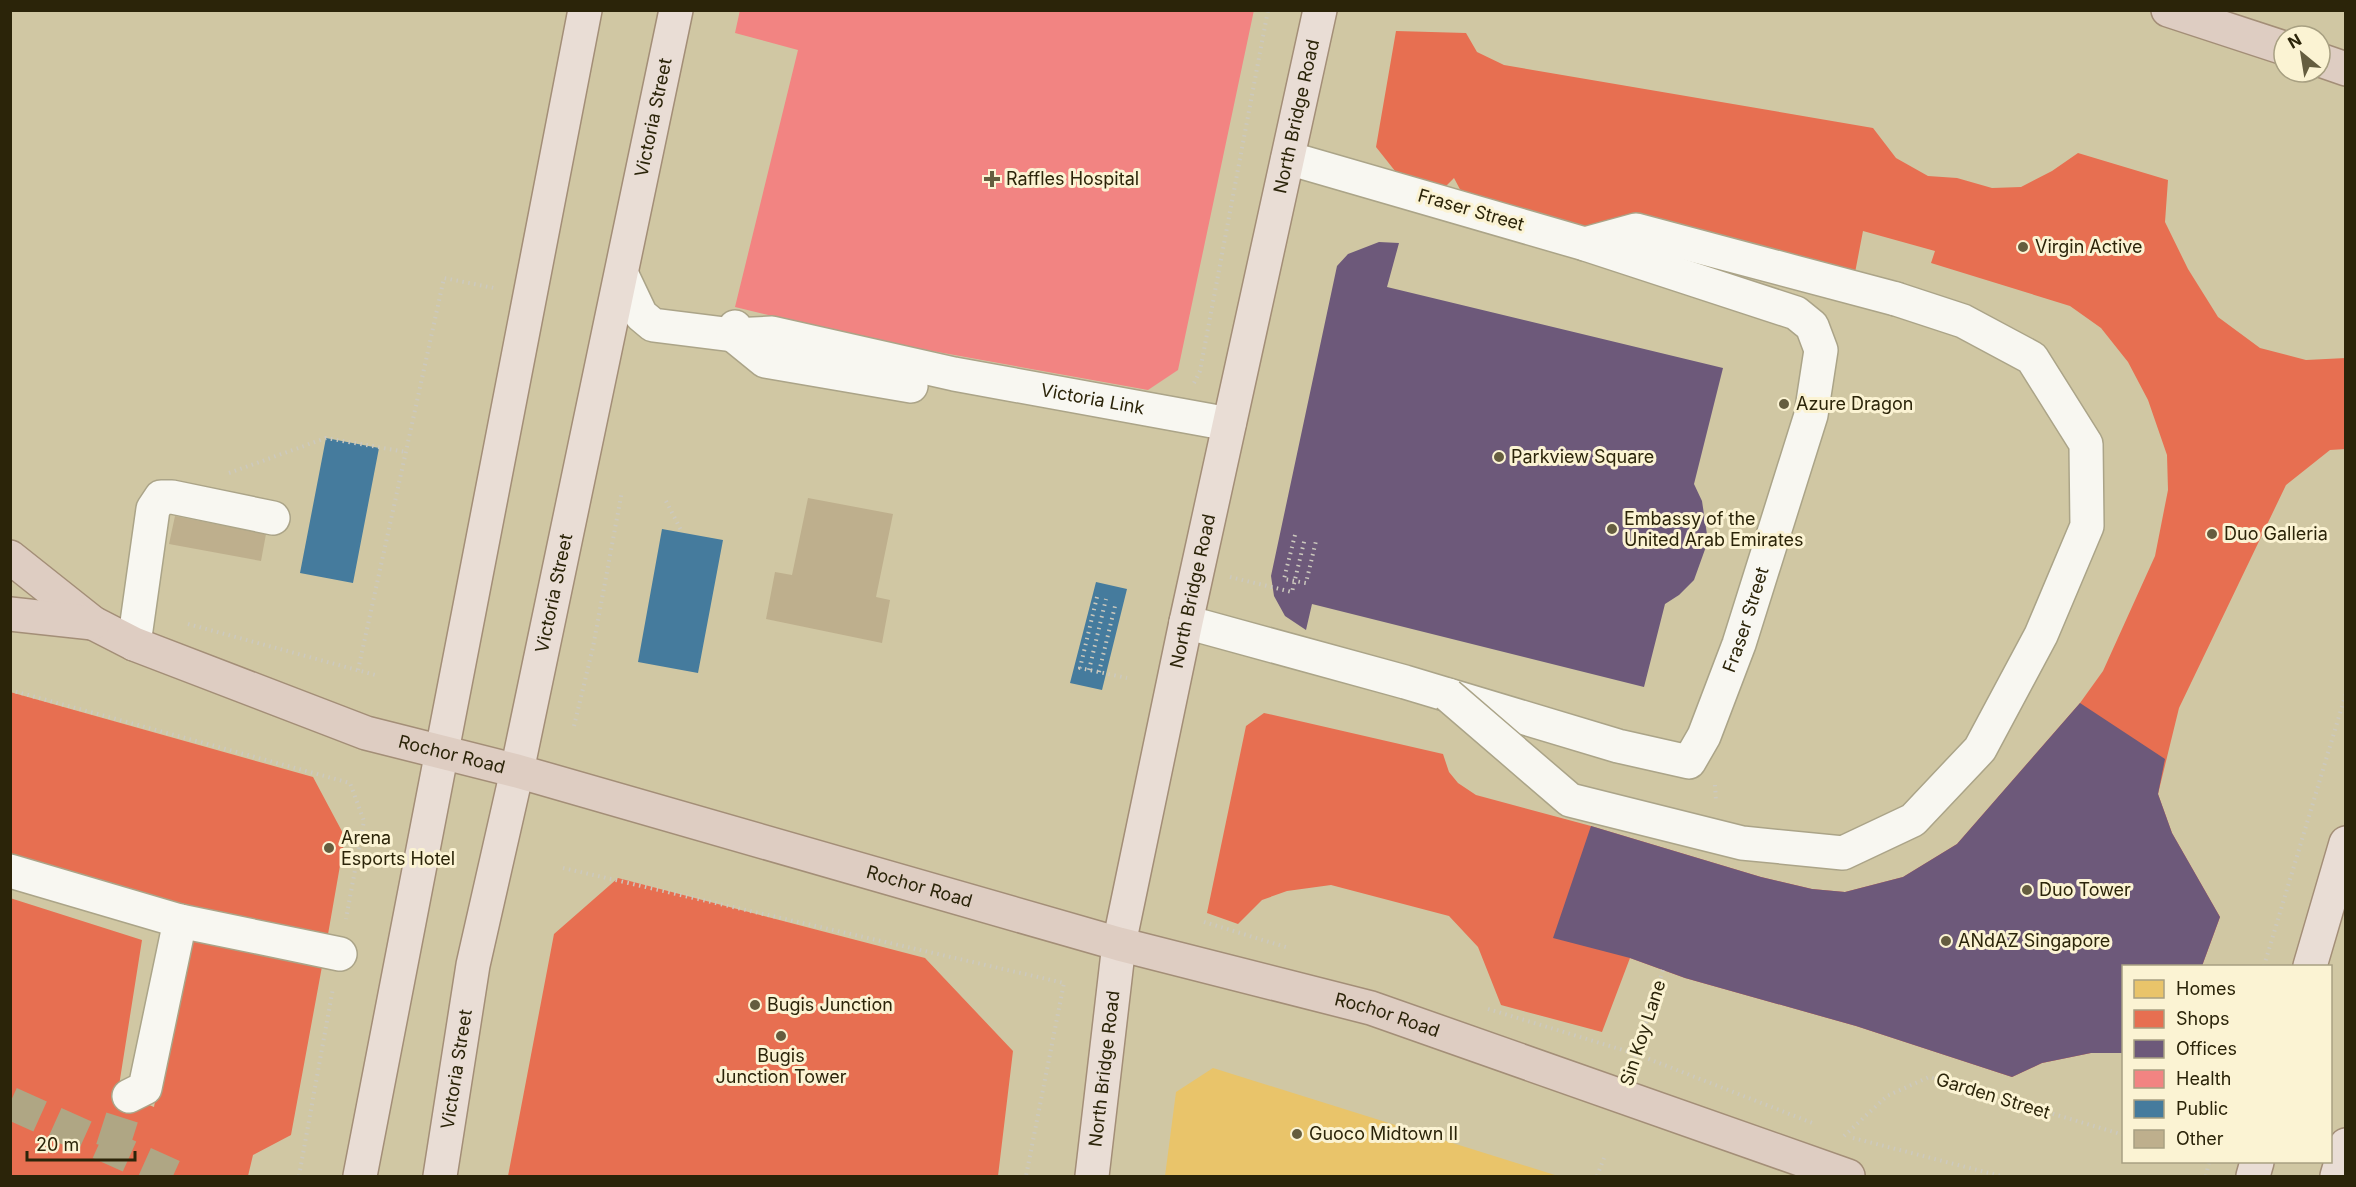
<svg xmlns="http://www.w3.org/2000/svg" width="2356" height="1187" viewBox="0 0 2356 1187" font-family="Inter,sans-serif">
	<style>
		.homes { fill: #e9c46a }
		.shops { fill: #e76f51 }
		.offices { fill: #6d597a }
		.health { fill: #f28482 }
		.public { fill: #457b9d }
		.building { fill: #beaf8d }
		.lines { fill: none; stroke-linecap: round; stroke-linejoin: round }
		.minor-tunnel { stroke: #afa684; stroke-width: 33; stroke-dasharray: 33 16; stroke-linecap: butt }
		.minor-casing { stroke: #aba488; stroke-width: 36 }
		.major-casing { stroke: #a38e77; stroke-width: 36 }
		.highway-casing { stroke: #a38e77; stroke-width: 36 }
		.path { stroke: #ccc9be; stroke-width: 4; stroke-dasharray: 1.5 4.5; stroke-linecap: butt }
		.minor { stroke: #f8f7f1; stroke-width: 33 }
		.major { stroke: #e9ddd5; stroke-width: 33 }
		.highway { stroke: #decdc2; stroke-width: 33 }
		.minor-bridge-casing { stroke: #aba488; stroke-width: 36; stroke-linecap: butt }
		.minor-bridge { stroke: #f8f7f1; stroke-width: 33 }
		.poi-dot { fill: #655d3f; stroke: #fbf3d3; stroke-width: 2 }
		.labels { text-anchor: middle; stroke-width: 6; stroke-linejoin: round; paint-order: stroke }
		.street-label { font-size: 18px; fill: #2b2409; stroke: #fbf3d3 }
		.poi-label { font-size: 18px; fill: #2b2409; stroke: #fbf3d3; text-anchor: start }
	</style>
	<rect width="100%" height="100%" fill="#d0c7a3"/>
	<path class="homes" d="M1213 1068 1558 1176H1165L1176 1092Z"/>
	<path class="shops" d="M1396 31 1466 33 1477 52 1504 65 1873 128 1896 158 1928 176 1957 178 1992 188 2021 187 2052 171 2078 153 2168 180 2165 222 2188 269 2218 317 2260 348 2306 360 2346 358V449L2330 450 2286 485 2179 708 2158 794 2172 833 2220 917 2202 966H2124V1053H2091L2042 1063 2012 1077 1856 1026 1685 978 1630 958 1602 1032 1501 1005 1478 947 1449 916 1331 885 1287 891 1262 900 1238 924 1207 913 1246 726 1264 713 1443 754 1449 772 1458 783 1476 795 1591 826 1761 877 1812 889 1845 892 1903 877 1957 844 2080 703 2103 671 2155 556 2168 490 2167 455 2148 400 2128 362 2101 328 2070 306 1931 263 1935 251 1863 231 1854 278 1673 258 1463 195 1454 178 1442 190 1403 181 1376 147Z
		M10 692 313 777 345 837 327 940 206 918 10 862Z
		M618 878 925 958 1013 1051 998 1176H508L554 934Z
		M10 898 142 940 118 1092 154 1107 184 939 323 961 291 1135 253 1155 248 1176H10Z"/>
	<path class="offices" d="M1379 242 1399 243 1387 287 1723 368 1694 484 1702 501 1708 541 1694 580 1679 595 1665 604 1644 687 1312 604 1306 630 1285 616 1274 596 1271 576 1337 266 1348 254Z
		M2080 703 2165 759 2158 794 2172 833 2220 917 2202 966H2124V1053H2091L2042 1063 2012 1077 1856 1026 1685 978 1630 958 1553 938 1591 826 1761 877 1812 889 1845 892 1903 877 1957 844Z"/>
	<path class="health" d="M740 10H1254L1178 370 1148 390 877 341 735 307 798 50 735 33Z"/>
	<path class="public" d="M326 438 379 448 353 583 300 573Z
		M662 529 723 540 698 673 638 662Z
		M1096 582 1127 589 1102 690 1070 683Z"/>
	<path class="building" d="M808 498 893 514 876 597 890 600 882 643 766 619 775 572 792 575Z
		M175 516 266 534 261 561 169 544Z"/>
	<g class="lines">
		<path class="minor-tunnel" d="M10 1103 173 1176
			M112 1149 129 1096"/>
		<g class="minor-casing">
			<g id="minor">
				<path d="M1585 244 1636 230 1896 299"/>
				<path id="s1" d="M622 275 641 315 653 325 733 335 772 333 954 374 1229 424"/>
				<path d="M735 327 733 335 765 361 911 386"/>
				<path id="s2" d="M1186 622 1405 682 1618 746 1689 762 1704 736 1739 644 1811 415 1821 350 1812 326 1796 313 1585 244 1288 158"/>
				<path d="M134 644 153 509 161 497H172L273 518"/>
				<path d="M10 871 180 921 340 954"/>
				<path d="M129 1096 145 1088 180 921"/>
			</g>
		</g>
		<g class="major-casing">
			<g id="major">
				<path d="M2310 966 2346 843"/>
				<path d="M360 1176 585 10"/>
				<path id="s3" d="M440 1176 473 965 517 771 676 10"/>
				<path id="s4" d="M1092 1176 1119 944 1186 622 1320 10"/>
				<path d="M2253 1176 2257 1162"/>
				<path d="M2337 1176 2346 1145"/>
			</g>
		</g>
		<g class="highway-casing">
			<g id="highway">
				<path d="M2168 10 2284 48"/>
				<path d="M2320 60 2346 69"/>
				<path id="s5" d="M10 557 93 623 134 644 366 733 517 771 1119 944 1371 1008 1848 1176"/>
				<path d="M10 614 93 623"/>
			</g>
		</g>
		<path class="path" d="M1194 383 1200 371 1268 10
			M229 473 326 438 406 452
			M666 501 682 532
			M1295 535 1284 579 1306 583 1316 541
			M1230 577 1292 592 1305 538
			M1097 597 1080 668 1127 678
			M188 624 379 676
			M358 670 444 278 494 288 495 285
			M1089 670 1106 599
			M1099 672 1116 602
			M10 690 350 783 364 821 346 919
			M574 726 593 647 622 491
			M1715 785 1716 801
			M563 868 1064 983 1026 1176
			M1204 922 1289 948
			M2264 966 2346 693
			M1488 1009 1636 1054 1815 1124
			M1633 1063 1663 970
			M1844 1136 1887 1096 1929 1077 2124 1135
			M1853 1138 2001 1176
			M299 1176 333 988
			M1597 1176 1604 1158
			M2206 1176 2209 1162"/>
		<use href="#minor" class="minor"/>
		<use href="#major" class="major"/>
		<use href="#highway" class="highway"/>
		<g class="minor-bridge-casing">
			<path id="minor-bridge" d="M1448 695 1570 800 1742 843 1843 853 1913 820 1980 749 2041 635 2087 526 2086 444 2032 358 1963 321 1896 299"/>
		</g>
		<use href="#minor-bridge" class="minor-bridge"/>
	</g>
	<g class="poi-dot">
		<path d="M989 170h6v6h6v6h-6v6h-6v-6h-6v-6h6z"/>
		<circle cx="2023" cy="247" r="6"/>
		<circle cx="1784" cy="404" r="6"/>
		<circle cx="1499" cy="457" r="6"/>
		<circle cx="1612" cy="529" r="6"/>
		<circle cx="2212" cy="534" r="6"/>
		<circle cx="329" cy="848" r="6"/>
		<circle cx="2027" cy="890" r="6"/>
		<circle cx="1946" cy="941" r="6"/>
		<circle cx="755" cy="1005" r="6"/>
		<circle cx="781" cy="1036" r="6"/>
		<circle cx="1297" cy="1134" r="6"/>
	</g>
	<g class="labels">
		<g class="street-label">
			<text dy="6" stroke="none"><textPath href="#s3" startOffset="1080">Victoria Street</textPath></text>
			<text dy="6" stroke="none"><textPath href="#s4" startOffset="1080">North Bridge Road</textPath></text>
			<text transform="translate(1471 210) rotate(16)" y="6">Fraser Street</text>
			<text dy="6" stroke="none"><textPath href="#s1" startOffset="507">Victoria Link</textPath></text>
			<text dy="6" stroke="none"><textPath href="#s4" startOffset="594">North Bridge Road</textPath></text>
			<text dy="6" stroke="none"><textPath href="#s3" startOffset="594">Victoria Street</textPath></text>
			<text dy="6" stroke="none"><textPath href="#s2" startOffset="676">Fraser Street</textPath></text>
			<text dy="6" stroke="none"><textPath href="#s5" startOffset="489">Rochor Road</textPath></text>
			<text dy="6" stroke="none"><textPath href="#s5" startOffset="975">Rochor Road</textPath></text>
			<text dy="6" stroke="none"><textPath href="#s5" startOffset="1460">Rochor Road</textPath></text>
			<text transform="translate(1643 1033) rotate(-72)" y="6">Sin Koy Lane</text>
			<text dy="6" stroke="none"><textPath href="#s3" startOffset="108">Victoria Street</textPath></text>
			<text dy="6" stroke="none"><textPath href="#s4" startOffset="108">North Bridge Road</textPath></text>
			<text transform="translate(1993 1096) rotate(17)" y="6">Garden Street</text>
		</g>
		<g class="poi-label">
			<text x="1006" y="185">Raffles Hospital</text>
			<text x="2035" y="253">Virgin Active</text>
			<text x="1796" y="410">Azure Dragon</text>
			<text x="1511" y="463">Parkview Square</text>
			<text x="1624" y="525">Embassy of the<tspan x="1624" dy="21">United Arab Emirates</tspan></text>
			<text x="2224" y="540">Duo Galleria</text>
			<text x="341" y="844">Arena<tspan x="341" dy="21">Esports Hotel</tspan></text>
			<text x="2039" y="896">Duo Tower</text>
			<text x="1958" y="947">ANdAZ Singapore</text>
			<text x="767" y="1011">Bugis Junction</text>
			<text x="781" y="1062" text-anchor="middle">Bugis<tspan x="781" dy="21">Junction Tower</tspan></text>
			<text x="1309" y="1140">Guoco Midtown II</text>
		</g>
	</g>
	<rect width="2356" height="1187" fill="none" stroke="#2b2409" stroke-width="24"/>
	<rect x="2122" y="965" width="210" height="198" fill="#fbf3d3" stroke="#a8a082" stroke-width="1.5"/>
	<rect x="2134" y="980" width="30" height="18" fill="#e9c46a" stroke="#a8a082" stroke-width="1.5"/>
	<text x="2176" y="995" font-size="18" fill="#2b2409">Homes</text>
	<rect x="2134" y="1010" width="30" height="18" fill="#e76f51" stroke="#a8a082" stroke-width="1.5"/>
	<text x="2176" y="1025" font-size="18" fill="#2b2409">Shops</text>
	<rect x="2134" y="1040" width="30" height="18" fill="#6d597a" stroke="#a8a082" stroke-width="1.5"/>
	<text x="2176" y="1055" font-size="18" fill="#2b2409">Offices</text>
	<rect x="2134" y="1070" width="30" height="18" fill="#f28482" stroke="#a8a082" stroke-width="1.5"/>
	<text x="2176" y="1085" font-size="18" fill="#2b2409">Health</text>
	<rect x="2134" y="1100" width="30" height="18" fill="#457b9d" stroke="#a8a082" stroke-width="1.5"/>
	<text x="2176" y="1115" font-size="18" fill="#2b2409">Public</text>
	<rect x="2134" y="1130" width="30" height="18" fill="#beaf8d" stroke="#a8a082" stroke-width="1.5"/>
	<text x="2176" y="1145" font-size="18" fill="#2b2409">Other</text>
	<g transform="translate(2302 54) rotate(330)"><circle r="28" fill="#fbf3d3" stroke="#a8a082" stroke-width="1.5"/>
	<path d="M0-4.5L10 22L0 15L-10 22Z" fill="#655d3f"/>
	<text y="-9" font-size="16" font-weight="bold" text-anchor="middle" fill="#2b2409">N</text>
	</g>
	<path d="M27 1151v9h108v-9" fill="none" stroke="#2b2409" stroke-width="3"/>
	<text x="36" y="1151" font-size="18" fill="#2b2409" stroke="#fbf3d3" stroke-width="4.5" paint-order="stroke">20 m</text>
</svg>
